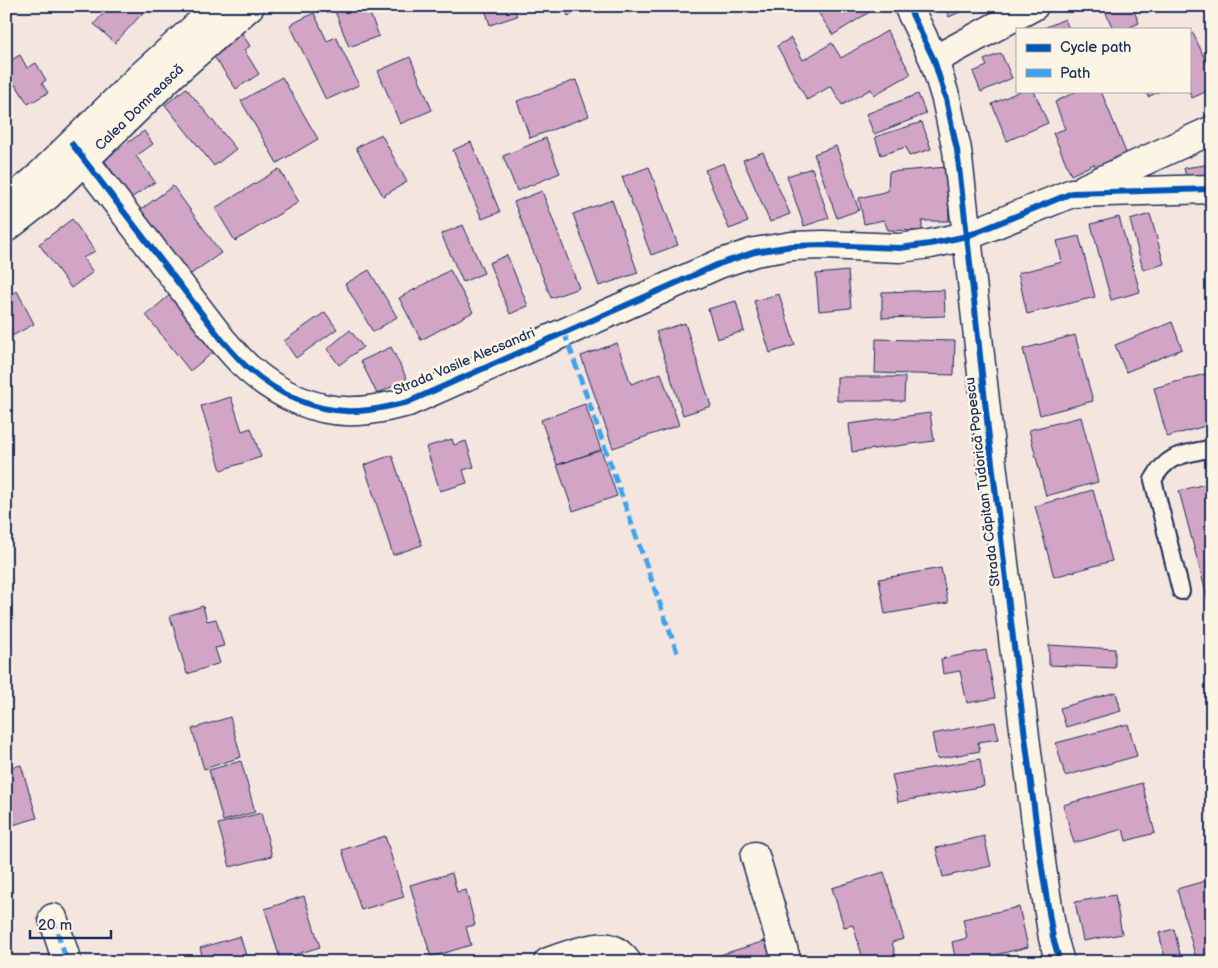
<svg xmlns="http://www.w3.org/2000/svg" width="1218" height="968" viewBox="0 0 1218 968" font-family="'Balsamiq Sans',sans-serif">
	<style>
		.building { fill: #d2a4c5; stroke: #1b2f5e }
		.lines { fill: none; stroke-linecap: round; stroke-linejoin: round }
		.lane-casing { stroke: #1b2f5e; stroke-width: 20 }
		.street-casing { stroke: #1b2f5e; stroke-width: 31 }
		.secondary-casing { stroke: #1b2f5e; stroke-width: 31 }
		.lane { stroke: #fcf5e5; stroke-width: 16 }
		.street { stroke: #fcf5e5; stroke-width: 28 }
		.secondary { stroke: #fcf5e5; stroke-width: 28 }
		.quiet { stroke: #3da3ed; stroke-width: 5; stroke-dasharray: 10 5; stroke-linecap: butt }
		.cycleway-casing { stroke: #fcf5e5; stroke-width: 9 }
		.cycleway { stroke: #0057b8; stroke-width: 6 }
		.labels { text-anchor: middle; stroke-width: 5; stroke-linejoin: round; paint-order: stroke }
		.street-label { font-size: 14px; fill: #1b2f5e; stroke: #fcf5e5 }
	</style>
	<rect width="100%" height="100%" fill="#f4e5df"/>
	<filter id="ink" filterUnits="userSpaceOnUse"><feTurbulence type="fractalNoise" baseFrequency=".02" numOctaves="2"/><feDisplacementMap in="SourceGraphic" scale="10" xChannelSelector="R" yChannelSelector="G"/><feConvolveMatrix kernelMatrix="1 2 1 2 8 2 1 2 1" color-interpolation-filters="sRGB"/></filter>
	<g filter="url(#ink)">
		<path class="building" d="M110 6H149L115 43 94 24Z
			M333 6H367L379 36 349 47Z
			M484 6H513L517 16 490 25Z
			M564 6H589L568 16Z
			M814 6H868L871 11 833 35Z
			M944 6H973L949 17Z
			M1103 6H1132L1139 23 1126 29H1113Z
			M314 13 327 41 336 37 359 85 326 100 290 25Z
			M1065 19 1069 29H1044V28Z
			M239 29 250 46 244 50 259 74 236 89 209 49Z
			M887 31 911 74 874 95 871 89 842 105 831 86 807 100 777 46 791 38 803 60 832 43 841 58Z
			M1193 33 1212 74V89L1192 98 1189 91V35Z
			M1001 53 1012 78 981 92 973 72 987 66 984 60Z
			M20 55 27 68 36 63 46 80 42 83 48 93 28 104 16 85 12 87 6 77V63Z
			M410 57 432 110 400 124 378 71Z
			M282 77 318 139 277 163 241 101Z
			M576 80 589 116 530 138 517 101Z
			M186 88 236 149 214 166 165 105Z
			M1020 91H1034L1048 123 1007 141 992 104Z
			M1077 91H1101L1127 155 1097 170 1094 164 1071 175 1053 133 1065 129 1055 102Z
			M1146 91H1160L1148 97Z
			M918 94 926 114 874 134 866 114Z
			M922 122 931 149 909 156 906 147 881 155 875 137Z
			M144 131 153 144 136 156 155 182 131 198 104 160Z
			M381 134 407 182 383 196 356 148Z
			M546 138 560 173 517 191 503 156Z
			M471 142 500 212 482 219 453 150Z
			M836 146 859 210 837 218 814 154Z
			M763 152 790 214 770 222 743 160Z
			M724 163 748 222 729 229 705 170Z
			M1212 164V183L1188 185 1184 168Z
			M649 167 678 245 651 255 622 177Z
			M947 167 949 221H922V231L888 230 884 220 864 224 859 198 888 191 889 172Z
			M812 168 829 218 804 226 787 176Z
			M279 169 299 202 235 241 215 208Z
			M173 186 221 253 188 276 140 210Z
			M542 191 579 288 551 298 514 202Z
			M612 200 638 273 599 286 573 214Z
			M1150 214 1164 264 1143 270 1130 220Z
			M1119 217 1140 292 1111 300 1091 224Z
			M72 219 95 251 83 258 93 272 71 288 39 244Z
			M463 225 484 273 463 282 441 234Z
			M1079 236 1095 297 1027 314 1018 273 1062 262 1057 241Z
			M507 255 528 306 510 314 489 263Z
			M369 270 397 317 373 332 345 284Z
			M450 270 473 312 421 340 399 298Z
			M848 271 851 308 819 311 816 274Z
			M944 290 945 316 882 318V292Z
			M17 291 34 324 12 336 6 325V296Z
			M171 294 216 350 190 371 146 315Z
			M779 294 795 345 770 353 754 301Z
			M736 301 744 331 717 339 708 309Z
			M325 312 337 329 296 358 284 341Z
			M1172 322 1182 349 1126 372 1115 345Z
			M685 323 711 406 683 415 656 332Z
			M350 330 363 347 339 365 327 349Z
			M1075 335 1093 401 1040 415 1023 349Z
			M876 339 955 341 954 375 875 373Z
			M617 343 631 384 661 373 679 425 613 448 581 356Z
			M391 347 407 379 377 394 361 361Z
			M1212 372V424L1167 437 1154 388Z
			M837 377H905L904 401H837Z
			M231 397 242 431 251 428 261 457 221 470 201 406Z
			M585 404 601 450 557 465 541 420Z
			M930 413 934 441 852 452 849 424Z
			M1081 417 1098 482 1046 496 1029 430Z
			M452 439 454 445 466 441 474 467 463 470 467 483 440 491 426 447Z
			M601 450 617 496 573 511 557 465Z
			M392 455 422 545 393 555 364 465Z
			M1212 482V615L1179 491Z
			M1093 490 1112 561 1054 577 1035 506Z
			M941 568 948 603 885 614 879 579Z
			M203 606 207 621 216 619 224 646 215 648 220 663 187 674 170 616Z
			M1049 645 1115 649V668L1049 665Z
			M986 650 995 698 967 703 960 671 943 674 941 659Z
			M1116 692 1121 711 1066 727 1060 708Z
			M230 717 241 757 204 769 192 729Z
			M995 722 999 739 978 742 980 751 937 759 932 734Z
			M1128 724 1137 756 1065 776 1056 743Z
			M980 759 984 786 898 802 892 775Z
			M241 761 255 812 223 821 209 770Z
			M21 765 37 818 6 827V769Z
			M1142 783 1155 833 1126 841 1123 829 1074 843 1063 805Z
			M261 813 272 856 230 867 218 824Z
			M385 836 404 897 361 910 342 850Z
			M984 836 991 866 943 877 936 848Z
			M884 872 904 939 892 942 897 962H864L853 925 844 927 832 888Z
			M452 873 457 892 466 890 475 925 466 927 471 945 431 957 410 885Z
			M1212 879V962H1197L1177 889Z
			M1115 895 1122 934 1083 941 1075 902Z
			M304 896 320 947 280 959 265 909Z
			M1019 907 1028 947 995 955 997 962H956L952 942 967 938 963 919Z
			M1174 929 1182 962H1166L1159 933Z
			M240 936 248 962H204L200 948Z
			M775 938 782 962H697Z"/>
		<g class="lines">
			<g class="lane-casing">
				<path id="lane" d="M1181 591 1153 480C1168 453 1184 455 1212 448"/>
			</g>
			<g class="street-casing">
				<path id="street" d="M908 6 934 60 946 99 957 150 967 236 989 438 1023 721 1042 869 1053 938 1060 962
					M934 60 1034 6
					M72 144 222 340C230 349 238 359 248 368 277 394 316 413 355 411 373 411 391 406 408 402L719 264 755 252 792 246 823 245 900 248 930 244 967 236 1072 193 1212 189
					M1085 188 1212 130
					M755 856 787 962
					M53 918 67 962
					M548 962C561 957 596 944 609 948 617 950 622 955 627 962"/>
			</g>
			<g class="secondary-casing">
				<g id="secondary">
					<path d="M6 204 34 181 141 76 219 6"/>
					<path id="s1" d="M6 228 47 196 174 73 250 6"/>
				</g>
			</g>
			<use href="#lane" class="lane"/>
			<use href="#street" class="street"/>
			<use href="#secondary" class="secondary"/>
			<path class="quiet" d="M564 332 678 655
				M53 918 67 962"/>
			<g class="cycleway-casing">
				<path id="cycleway" d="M908 6 934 60 946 99 957 150 967 236 989 438 1023 721 1042 869 1053 938 1060 962
					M72 144 222 340C230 349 238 359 248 368 277 394 316 413 355 411 373 411 391 406 408 402L719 264 755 252 792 246 823 245 900 248 930 244 967 236 1072 193 1212 189"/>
			</g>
			<use href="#cycleway" class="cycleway"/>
		</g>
	</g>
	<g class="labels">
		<g class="street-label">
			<text dy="5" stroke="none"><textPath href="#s1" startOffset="180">Calea Domnească</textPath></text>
			<text transform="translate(464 361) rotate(-23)" y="5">Strada Vasile Alecsandri</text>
			<text transform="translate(982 482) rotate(-97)" y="5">Strada Căpitan Tudorică Popescu</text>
		</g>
	</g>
	<rect width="1218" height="968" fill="none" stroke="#fcf5e5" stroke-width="25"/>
	<rect x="12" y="12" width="1193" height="943" fill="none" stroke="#1b2f5e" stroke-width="2" filter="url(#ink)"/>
	<rect x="1016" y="28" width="175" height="65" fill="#fcf5e5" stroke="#a2a6af"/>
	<rect x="1026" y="44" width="25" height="8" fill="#0057b8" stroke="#a2a6af"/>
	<text x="1060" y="52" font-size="15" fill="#1b2f5e">Cycle path</text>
	<rect x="1026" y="69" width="25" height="8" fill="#3da3ed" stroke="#a2a6af"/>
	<text x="1060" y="78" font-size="15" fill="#1b2f5e">Path</text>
	<path d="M30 930v8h81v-8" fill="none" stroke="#1b2f5e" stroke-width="2.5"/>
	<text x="38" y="930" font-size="15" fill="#1b2f5e" stroke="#fcf5e5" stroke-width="4" paint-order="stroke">20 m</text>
</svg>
